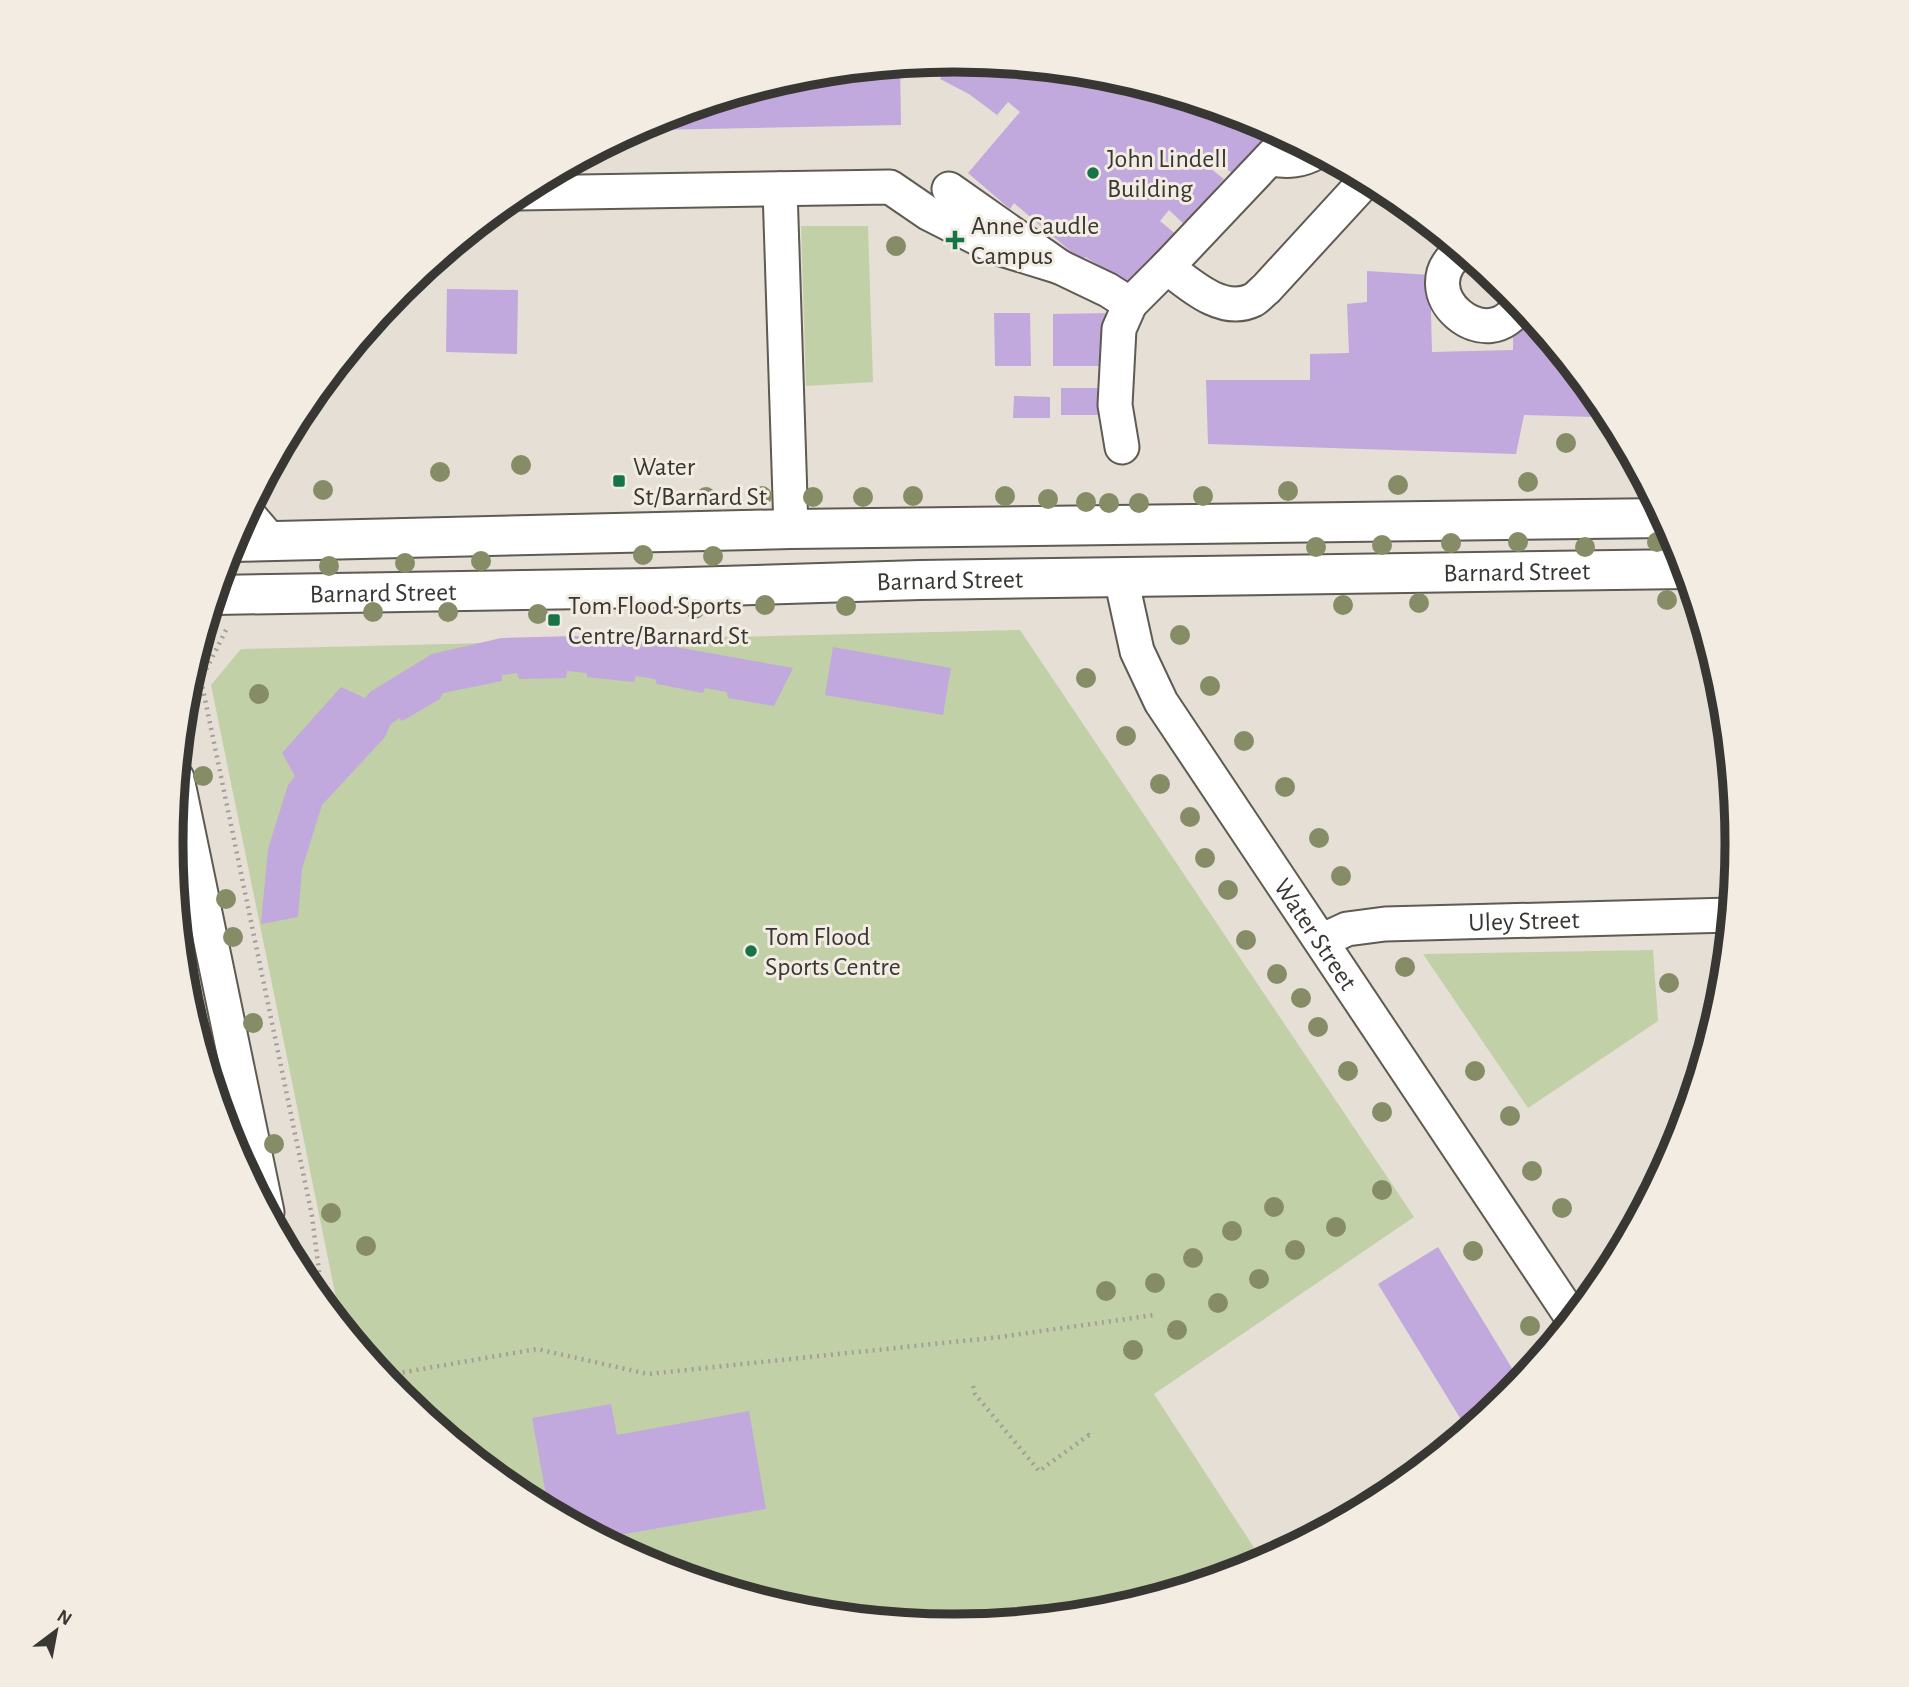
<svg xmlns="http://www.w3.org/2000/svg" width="1909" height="1687" viewBox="0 0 1909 1687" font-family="'Alegreya Sans',sans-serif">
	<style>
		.green { fill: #c1d0a7 }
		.building { fill: #c1a8dd }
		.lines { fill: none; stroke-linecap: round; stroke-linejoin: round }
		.minor-casing { stroke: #5f5a52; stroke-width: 37 }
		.major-casing { stroke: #5f5a52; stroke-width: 42 }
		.path { stroke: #a39e97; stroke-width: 4.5; stroke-dasharray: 2 5; stroke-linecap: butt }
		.minor { stroke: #fff; stroke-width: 33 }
		.major { stroke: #fff; stroke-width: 38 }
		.tree { fill: #868d66 }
		.poi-dot { fill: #177348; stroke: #f2ece2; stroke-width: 2.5 }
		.labels { text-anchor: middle; stroke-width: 6; stroke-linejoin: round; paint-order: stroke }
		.poi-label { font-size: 26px; fill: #393733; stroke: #f2ece2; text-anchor: start }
		.street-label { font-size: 26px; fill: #393733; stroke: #f2ece2 }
		.rim { fill: none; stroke: #393733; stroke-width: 9 }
	</style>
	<rect width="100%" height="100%" fill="#e5dfd5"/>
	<path class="green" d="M801 226H868L873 382 806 386Z
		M1020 630 1414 1217 1154 1394 1264 1563 1254 1568 1107 1613 954 1627 801 1612 654 1568 519 1495 400 1398 342 1327 211 685 241 649Z
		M1653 950 1658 1021 1528 1108 1423 954Z"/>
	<path class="building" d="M949 60 1104 74 1114 82 1118 78 1255 119 1272 129 1233 174 1213 157 1206 165 1224 179 1185 225 1169 210 1160 221 1178 236 1135 287 1085 257 1082 261 1014 203 1010 209 968 173 1020 112 1008 102 997 115 969 94 940 79Z
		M900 65 901 125 655 130V119L802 74Z
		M1367 271 1430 275 1432 352 1513 350V334L1529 313 1602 403 1596 417 1524 415 1516 454 1208 444 1206 380H1310V354L1349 353 1347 304 1367 302Z
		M447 289 518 290 517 354 446 352Z
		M994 313H1030L1031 366H995Z
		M1113 313V366H1053V314Z
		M1061 388H1113V415H1061Z
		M1014 396 1050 397V418H1013Z
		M574 636 647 642 793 668 774 706 728 698 727 692 705 688 703 693 657 684 655 679 636 676 634 682 587 677V673L567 671 566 678 519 679 517 673 502 675V681L443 693 440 699 402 721 399 718 390 725 385 737 322 805 302 869 298 917 261 924 268 849 288 785 295 776 282 753 341 687 365 698 370 692 432 654 501 638Z
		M833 647 951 668 943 715 825 695Z
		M1438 1247 1521 1383 1509 1398 1468 1431 1378 1284Z
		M611 1404 617 1435 749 1411 766 1509 608 1537 609 1544 549 1511 532 1418Z"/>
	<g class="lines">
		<g class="minor-casing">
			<g id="minor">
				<path d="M1289 138 1167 267C1189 284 1222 315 1253 300 1258 297 1262 292 1266 289L1367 179"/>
				<path d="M1271 159C1288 162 1301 161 1317 152"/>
				<path d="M780 189 791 529"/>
				<path d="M949 189 1060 267 1108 290 1130 304 1167 267"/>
				<path d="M518 193 890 187 928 213 995 247 1060 267"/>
				<path d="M1462 250C1404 292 1491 362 1520 303"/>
				<path d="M1122 447 1115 405 1119 329 1130 304"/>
				<path d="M247 513 271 541"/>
				<path id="s1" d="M1121 578 1137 651 1161 702 1573 1319"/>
				<path d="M177 778 267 1212"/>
				<path id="s2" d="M1321 941 1347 929 1385 924 1731 915"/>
			</g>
		</g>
		<g class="major-casing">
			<g id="major">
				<path d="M231 542 791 529 1665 518"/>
				<path id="s3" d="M215 595 653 588 920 580 1687 569"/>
			</g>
		</g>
		<path class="path" d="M226 630 201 680 312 1216 323 1303
			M382 1376 537 1349 648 1374 1000 1337 1154 1315
			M973 1386 975 1394 1039 1471 1089 1435 1092 1438"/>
		<use href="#minor" class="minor"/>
		<use href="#major" class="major"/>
	</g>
	<g class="tree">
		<circle cx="896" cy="246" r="10"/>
		<circle cx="1566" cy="443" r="10"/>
		<circle cx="521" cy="465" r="10"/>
		<circle cx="440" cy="472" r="10"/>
		<circle cx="1528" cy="482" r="10"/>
		<circle cx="1398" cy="485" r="10"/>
		<circle cx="323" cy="490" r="10"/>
		<circle cx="1288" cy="491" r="10"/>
		<circle cx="762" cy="496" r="10"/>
		<circle cx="913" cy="496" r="10"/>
		<circle cx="1005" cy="496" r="10"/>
		<circle cx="1203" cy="496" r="10"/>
		<circle cx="706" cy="497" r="10"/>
		<circle cx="813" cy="497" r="10"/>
		<circle cx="863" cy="497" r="10"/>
		<circle cx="1048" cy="499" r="10"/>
		<circle cx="1086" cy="502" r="10"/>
		<circle cx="1109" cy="503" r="10"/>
		<circle cx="1139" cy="503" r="10"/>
		<circle cx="1518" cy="542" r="10"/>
		<circle cx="1657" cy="542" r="10"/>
		<circle cx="1451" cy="543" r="10"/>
		<circle cx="1382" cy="545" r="10"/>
		<circle cx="1316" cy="547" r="10"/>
		<circle cx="1585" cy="547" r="10"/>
		<circle cx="643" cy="555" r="10"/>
		<circle cx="713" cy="556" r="10"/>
		<circle cx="481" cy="561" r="10"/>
		<circle cx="405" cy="563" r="10"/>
		<circle cx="329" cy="566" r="10"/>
		<circle cx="1667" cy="600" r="10"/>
		<circle cx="1419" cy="603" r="10"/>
		<circle cx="765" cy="605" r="10"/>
		<circle cx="1343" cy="605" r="10"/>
		<circle cx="846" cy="606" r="10"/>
		<circle cx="695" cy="609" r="10"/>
		<circle cx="373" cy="612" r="10"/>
		<circle cx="448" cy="612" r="10"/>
		<circle cx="538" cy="614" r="10"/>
		<circle cx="1180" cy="635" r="10"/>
		<circle cx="1086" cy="678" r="10"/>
		<circle cx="1210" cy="686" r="10"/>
		<circle cx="259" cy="694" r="10"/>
		<circle cx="1126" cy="736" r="10"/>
		<circle cx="1244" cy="741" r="10"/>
		<circle cx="203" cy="776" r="10"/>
		<circle cx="1160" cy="784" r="10"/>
		<circle cx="1285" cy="787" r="10"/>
		<circle cx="1190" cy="817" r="10"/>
		<circle cx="1319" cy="838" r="10"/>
		<circle cx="1205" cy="858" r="10"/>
		<circle cx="1341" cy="876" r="10"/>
		<circle cx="1228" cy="890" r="10"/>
		<circle cx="226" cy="899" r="10"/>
		<circle cx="233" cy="937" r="10"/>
		<circle cx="1246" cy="940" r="10"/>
		<circle cx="1405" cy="967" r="10"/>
		<circle cx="1277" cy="974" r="10"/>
		<circle cx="1669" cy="983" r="10"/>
		<circle cx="1301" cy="998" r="10"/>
		<circle cx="253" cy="1023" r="10"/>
		<circle cx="1318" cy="1027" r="10"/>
		<circle cx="1348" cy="1071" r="10"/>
		<circle cx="1475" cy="1071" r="10"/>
		<circle cx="1382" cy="1112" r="10"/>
		<circle cx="1510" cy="1116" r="10"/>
		<circle cx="274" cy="1144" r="10"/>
		<circle cx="1532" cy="1171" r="10"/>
		<circle cx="1382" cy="1190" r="10"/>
		<circle cx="1274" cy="1207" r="10"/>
		<circle cx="1562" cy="1208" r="10"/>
		<circle cx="331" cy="1213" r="10"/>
		<circle cx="1336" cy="1227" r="10"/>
		<circle cx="1232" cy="1231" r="10"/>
		<circle cx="366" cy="1246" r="10"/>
		<circle cx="1295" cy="1250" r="10"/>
		<circle cx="1473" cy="1251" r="10"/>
		<circle cx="1193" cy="1258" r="10"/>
		<circle cx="1259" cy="1279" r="10"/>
		<circle cx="1155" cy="1283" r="10"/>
		<circle cx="1106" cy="1291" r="10"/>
		<circle cx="1218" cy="1303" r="10"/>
		<circle cx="1530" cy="1326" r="10"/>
		<circle cx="1177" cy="1330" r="10"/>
		<circle cx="1133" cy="1350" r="10"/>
	</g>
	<g class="poi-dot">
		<circle cx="1093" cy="173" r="7"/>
		<path d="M951.5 229.5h7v7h7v7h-7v7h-7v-7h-7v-7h7z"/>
		<rect x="612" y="474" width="14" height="14" rx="3.5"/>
		<rect x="547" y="613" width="14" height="14" rx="3.5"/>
		<circle cx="751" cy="951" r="7"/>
	</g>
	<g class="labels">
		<g class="poi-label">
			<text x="1107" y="167">John Lindell<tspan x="1107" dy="30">Building</tspan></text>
			<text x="971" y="234">Anne Caudle<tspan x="971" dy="30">Campus</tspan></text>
			<text x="633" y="475">Water<tspan x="633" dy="30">St/Barnard St</tspan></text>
			<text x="568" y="614">Tom Flood Sports<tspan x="568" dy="30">Centre/Barnard St</tspan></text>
			<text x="765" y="945">Tom Flood<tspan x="765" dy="30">Sports Centre</tspan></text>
		</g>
		<g class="street-label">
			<text dy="9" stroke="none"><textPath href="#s3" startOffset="1302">Barnard Street</textPath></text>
			<text dy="9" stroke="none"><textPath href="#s3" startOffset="735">Barnard Street</textPath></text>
			<text dy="9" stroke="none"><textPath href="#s3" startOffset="168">Barnard Street</textPath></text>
			<text dy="9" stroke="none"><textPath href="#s2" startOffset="206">Uley Street</textPath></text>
			<text dy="9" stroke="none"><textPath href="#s1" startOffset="410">Water Street</textPath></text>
		</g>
	</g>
	<path d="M0 0H1909V1687H0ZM183 843a771 771 0 1 1 1542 0a771 771 0 1 1-1542 0Z" fill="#f2ece2" fill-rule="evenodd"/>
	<path class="rim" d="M183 843a771 771 0 1 1 1542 0a771 771 0 1 1-1542 0Z"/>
	<g transform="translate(56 1631) rotate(32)" stroke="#f2ece2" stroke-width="5" paint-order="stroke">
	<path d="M0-5L12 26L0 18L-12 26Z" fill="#393733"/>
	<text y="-10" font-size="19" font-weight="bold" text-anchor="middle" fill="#393733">N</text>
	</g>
</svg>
